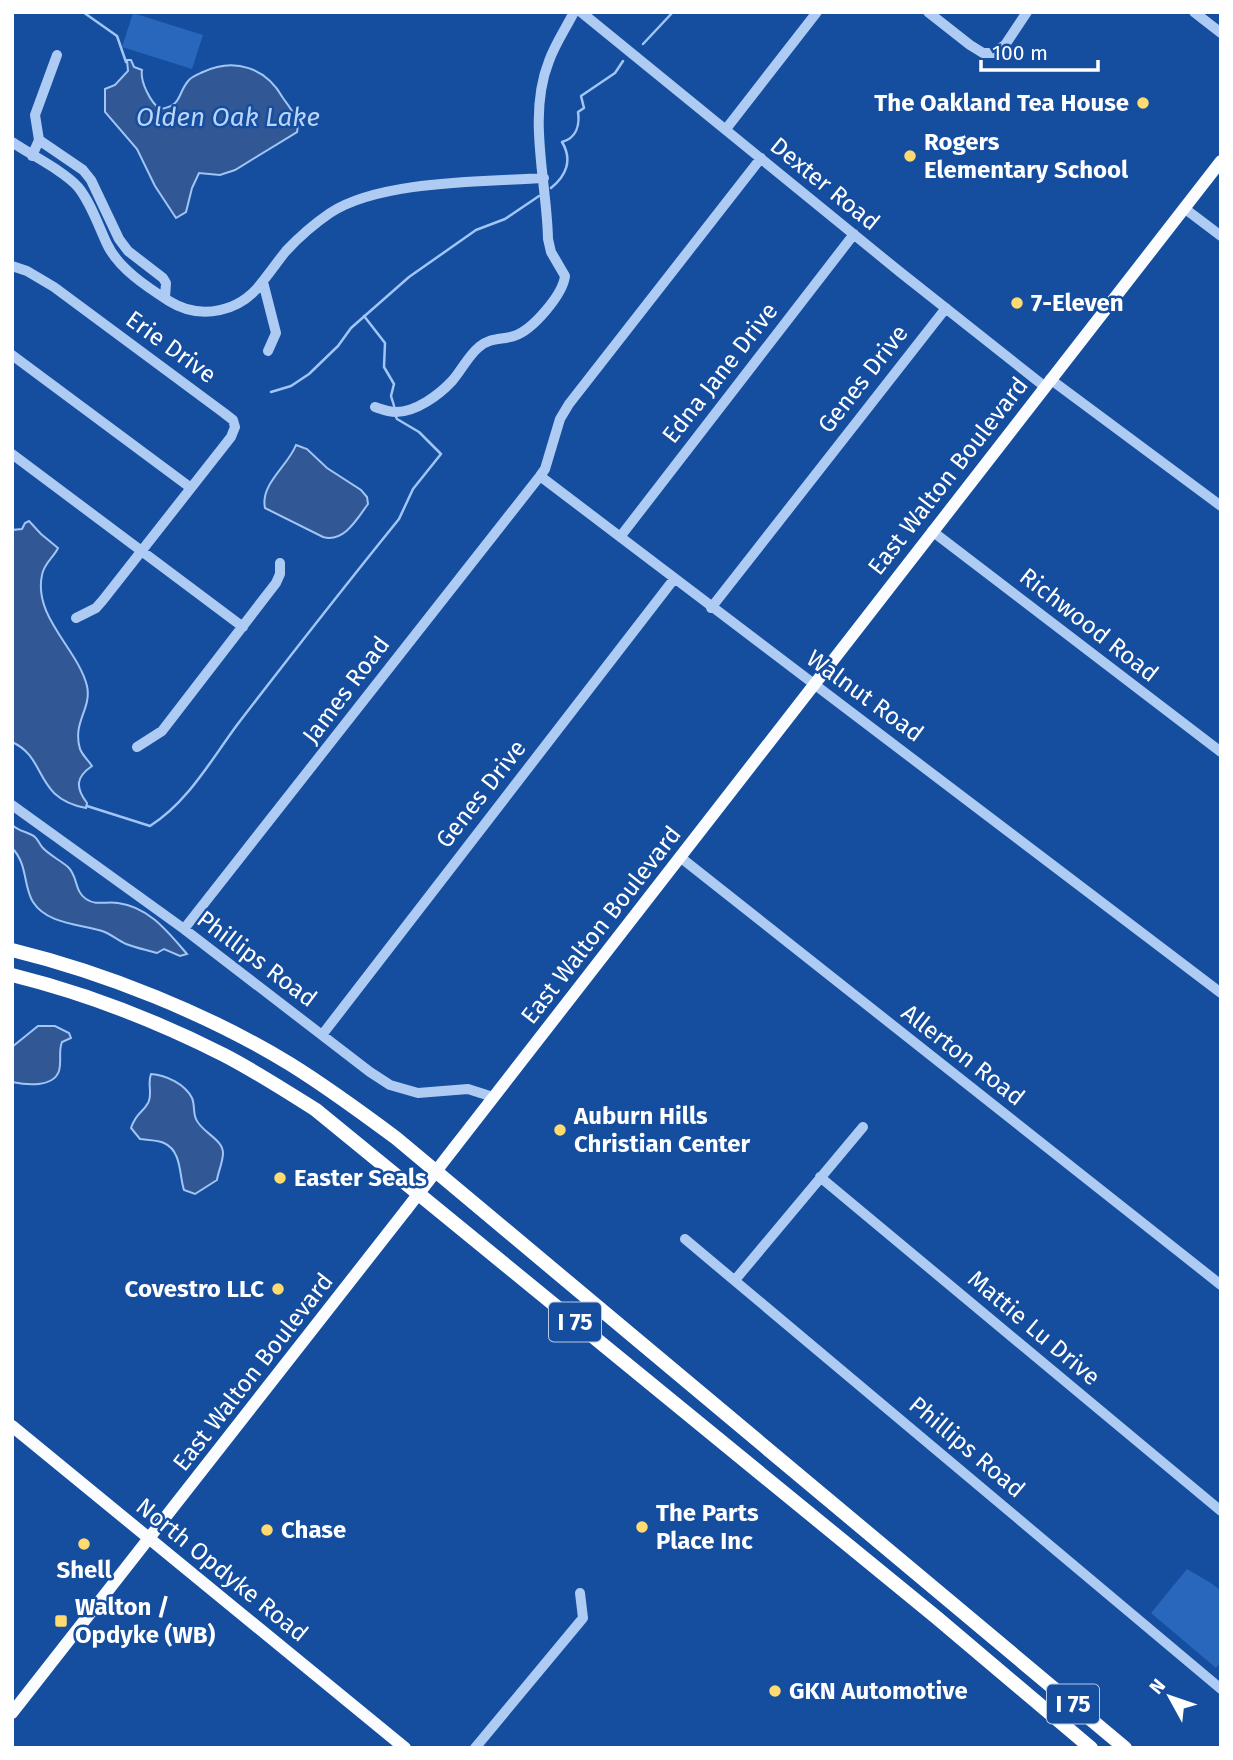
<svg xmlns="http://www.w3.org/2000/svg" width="1233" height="1760" viewBox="0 0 1233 1760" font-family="'Fira Sans',sans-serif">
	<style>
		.green { fill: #2967bd }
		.water { fill: #315895; stroke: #a0c5f6; stroke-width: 2 }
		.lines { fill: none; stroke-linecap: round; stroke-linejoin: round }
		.stream { stroke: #a0c5f6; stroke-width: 2.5 }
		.minor { stroke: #aecbf3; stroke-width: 10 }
		.major { stroke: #fafcff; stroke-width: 12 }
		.highway { stroke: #fff; stroke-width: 14 }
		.major-bridge { stroke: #fafcff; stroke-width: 12 }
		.poi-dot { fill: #ffda70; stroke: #154d9f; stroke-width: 2.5 }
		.labels { text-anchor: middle; stroke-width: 5; stroke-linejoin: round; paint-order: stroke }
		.shield { fill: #154d9f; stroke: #b9cae2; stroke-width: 2 }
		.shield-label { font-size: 23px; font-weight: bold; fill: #fff }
		.poi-label { font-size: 24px; font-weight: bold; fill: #fff; stroke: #154d9f; text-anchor: start }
		.street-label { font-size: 24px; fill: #fff; stroke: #154d9f }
		.water-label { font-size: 26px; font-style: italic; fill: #bbd5fa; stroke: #154d9f }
	</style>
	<rect width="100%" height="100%" fill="#154d9f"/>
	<path class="green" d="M133 13 203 35 192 69 122 47Z
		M1187 1569 1211 1583 1221 1591V1662L1216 1668 1151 1613Z"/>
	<path class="water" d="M127 60H131L134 67 142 70C140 81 150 102 160 109 183 106 177 93 189 80 193 76 199 74 203 72 235 57 266 68 283 98 290 108 300 119 297 132L235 170 220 175 199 173 192 188 186 212 176 218 155 186 137 149 105 112V89L115 85 128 71Z
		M296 445 307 449 327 468 361 490 367 497 368 504C357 519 344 543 323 537L265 508C260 484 288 466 296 445Z
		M29 521 41 534 58 548C54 557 44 563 42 575 33 617 78 649 87 686 92 709 72 722 80 749 83 756 88 760 92 766 76 777 75 787 87 803L86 808C33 798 48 758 12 742V530L22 529 25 523Z
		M12 825C19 831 24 831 32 835 37 837 39 843 42 847 49 855 60 860 68 867 78 876 74 891 86 899 96 906 107 901 118 903 149 907 168 932 187 954L180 956 164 949 157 953C147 950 136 948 126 944 117 940 111 934 102 931 79 924 47 924 33 902 23 886 28 864 12 848Z
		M38 1026H55L69 1033 71 1038 62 1042C58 1052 62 1061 59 1071 53 1088 26 1085 12 1082V1047Z
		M151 1074C166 1075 185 1084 192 1098 195 1105 193 1113 196 1119 201 1132 223 1139 223 1153 223 1162 218 1172 217 1180L195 1194 184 1190C179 1175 182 1151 164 1143 158 1140 147 1140 140 1139L131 1128C137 1111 142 1114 148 1103 153 1094 147 1084 151 1074Z"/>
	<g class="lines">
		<path class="stream" d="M83 12 117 36 126 62
			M643 44 673 12
			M551 188C566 176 573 160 562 142 576 138 580 126 578 112L584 108 581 96 615 73 623 61
			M364 316 385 343 384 367 394 384 391 396 395 409
			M271 392 291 386 309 374 338 346 351 328 409 277 476 230 505 219 539 196
			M87 806 150 826C188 802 211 760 237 725 290 656 344 587 399 519L413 489 441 454 419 432 397 419 395 415"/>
		<path class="minor" d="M581 12 900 272 1044 386
			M928 12 970 45 983 53H993L1005 45 1027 12
			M1194 12 1221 33
			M726 129 817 12
			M39 140 83 170 91 180 119 239 128 251 163 278 166 283 165 298
			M12 142C31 155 64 171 78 187 91 203 98 225 107 244 118 268 147 287 169 301 201 321 241 312 263 281 271 271 278 261 286 251 299 237 314 224 330 213 380 180 484 182 544 178
			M32 156 39 140 35 115 57 55
			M1184 208 1221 236
			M12 266 27 271 54 287 224 413 233 420 235 427 231 437 103 600 96 608 76 618
			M263 282 276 333 268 351
			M12 355 191 488
			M1050 379 1221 506
			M375 407C381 409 389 412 396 412 416 412 439 395 452 381 461 371 468 356 479 347 490 337 502 340 514 336 533 330 563 294 565 276L551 252 548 239C547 182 527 116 549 61 555 44 566 28 574 12
			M12 454 243 627
			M540 476 1221 993
			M932 531 1221 752
			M620 537 854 234
			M711 608 946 308
			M137 747 162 731 276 583 280 574V563
			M12 805 184 929 370 1072 390 1085 418 1093 468 1089 493 1097
			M680 857 1221 1285
			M184 929 540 476 545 469 560 419 569 404 761 158
			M322 1035 674 579
			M820 1177 1221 1511
			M685 1239 1221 1689
			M735 1280 863 1127
			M475 1748 583 1618 580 1593"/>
		<path class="major" d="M454 1148 1221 161
			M12 1426 405 1748
			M12 1713 406 1210"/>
		<path class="highway" d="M12 950C106 973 208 1014 290 1064 327 1087 361 1112 396 1138L1125 1748
			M12 975C85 993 157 1021 224 1055 255 1071 286 1091 316 1110L936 1617 1091 1748"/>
		<path class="major-bridge" d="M406 1210 454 1148"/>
	</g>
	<g class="poi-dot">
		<circle cx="1143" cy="103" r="7"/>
		<circle cx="910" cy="156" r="7"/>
		<circle cx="1017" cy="303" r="7"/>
		<circle cx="560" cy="1130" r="7"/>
		<circle cx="280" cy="1178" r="7"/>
		<circle cx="278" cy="1289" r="7"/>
		<circle cx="642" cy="1527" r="7"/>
		<circle cx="267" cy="1530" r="7"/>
		<circle cx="84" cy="1544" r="7"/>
		<rect x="54" y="1614" width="14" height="14" rx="3.5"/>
		<circle cx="775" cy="1691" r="7"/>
	</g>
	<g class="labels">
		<g class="shield">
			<rect x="549" y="1302.5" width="52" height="39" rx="5"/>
			<rect x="1047" y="1684.5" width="52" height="39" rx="5"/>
		</g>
		<g class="shield-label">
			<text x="575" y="1330">I 75</text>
			<text x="1073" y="1712">I 75</text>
		</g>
		<g class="poi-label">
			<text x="1129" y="111" text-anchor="end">The Oakland Tea House</text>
			<text x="924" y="150">Rogers<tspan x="924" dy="28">Elementary School</tspan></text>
			<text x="1031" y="311">7-Eleven</text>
			<text x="574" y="1124">Auburn Hills<tspan x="574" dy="28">Christian Center</tspan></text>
			<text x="294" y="1186">Easter Seals</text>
			<text x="264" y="1297" text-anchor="end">Covestro LLC</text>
			<text x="656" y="1521">The Parts<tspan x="656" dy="28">Place Inc</tspan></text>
			<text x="281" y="1538">Chase</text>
			<text x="84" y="1578" text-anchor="middle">Shell</text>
			<text x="75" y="1615">Walton /<tspan x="75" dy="28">Opdyke (WB)</tspan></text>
			<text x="789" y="1699">GKN Automotive</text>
		</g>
		<g class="street-label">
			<text transform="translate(825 184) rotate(39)" y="8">Dexter Road</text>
			<text transform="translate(171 347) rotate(36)" y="8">Erie Drive</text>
			<text transform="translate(720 373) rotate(-52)" y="8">Edna Jane Drive</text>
			<text transform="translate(863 379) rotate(-52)" y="8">Genes Drive</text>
			<text transform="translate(948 476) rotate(-52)" y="8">East Walton Boulevard</text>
			<text transform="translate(1089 625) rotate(38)" y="8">Richwood Road</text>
			<text transform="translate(346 690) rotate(-53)" y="8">James Road</text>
			<text transform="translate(865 696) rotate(36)" y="8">Walnut Road</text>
			<text transform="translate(481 794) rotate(-52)" y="8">Genes Drive</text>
			<text transform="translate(601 925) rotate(-52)" y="8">East Walton Boulevard</text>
			<text transform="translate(257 959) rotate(37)" y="8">Phillips Road</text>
			<text transform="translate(963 1055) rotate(38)" y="8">Allerton Road</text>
			<text transform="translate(1034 1328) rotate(40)" y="8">Mattie Lu Drive</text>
			<text transform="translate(253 1372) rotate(-52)" y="8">East Walton Boulevard</text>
			<text transform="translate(967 1447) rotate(40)" y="8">Phillips Road</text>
			<text transform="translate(222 1570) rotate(39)" y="8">North Opdyke Road</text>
		</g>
		<g class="water-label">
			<text x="228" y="126">Olden Oak Lake</text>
		</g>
	</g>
	<rect width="1233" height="1760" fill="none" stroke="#ffffff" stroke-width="28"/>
	<g transform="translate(1170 1697) rotate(310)" stroke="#154d9f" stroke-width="5" paint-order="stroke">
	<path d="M0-5L12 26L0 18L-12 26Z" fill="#ffffff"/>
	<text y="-10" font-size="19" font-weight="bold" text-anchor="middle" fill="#ffffff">N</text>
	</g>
	<path d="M981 60v10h117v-10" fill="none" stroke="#ffffff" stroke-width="3.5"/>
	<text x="992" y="60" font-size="21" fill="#ffffff" stroke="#154d9f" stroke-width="5" paint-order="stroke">100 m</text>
</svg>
